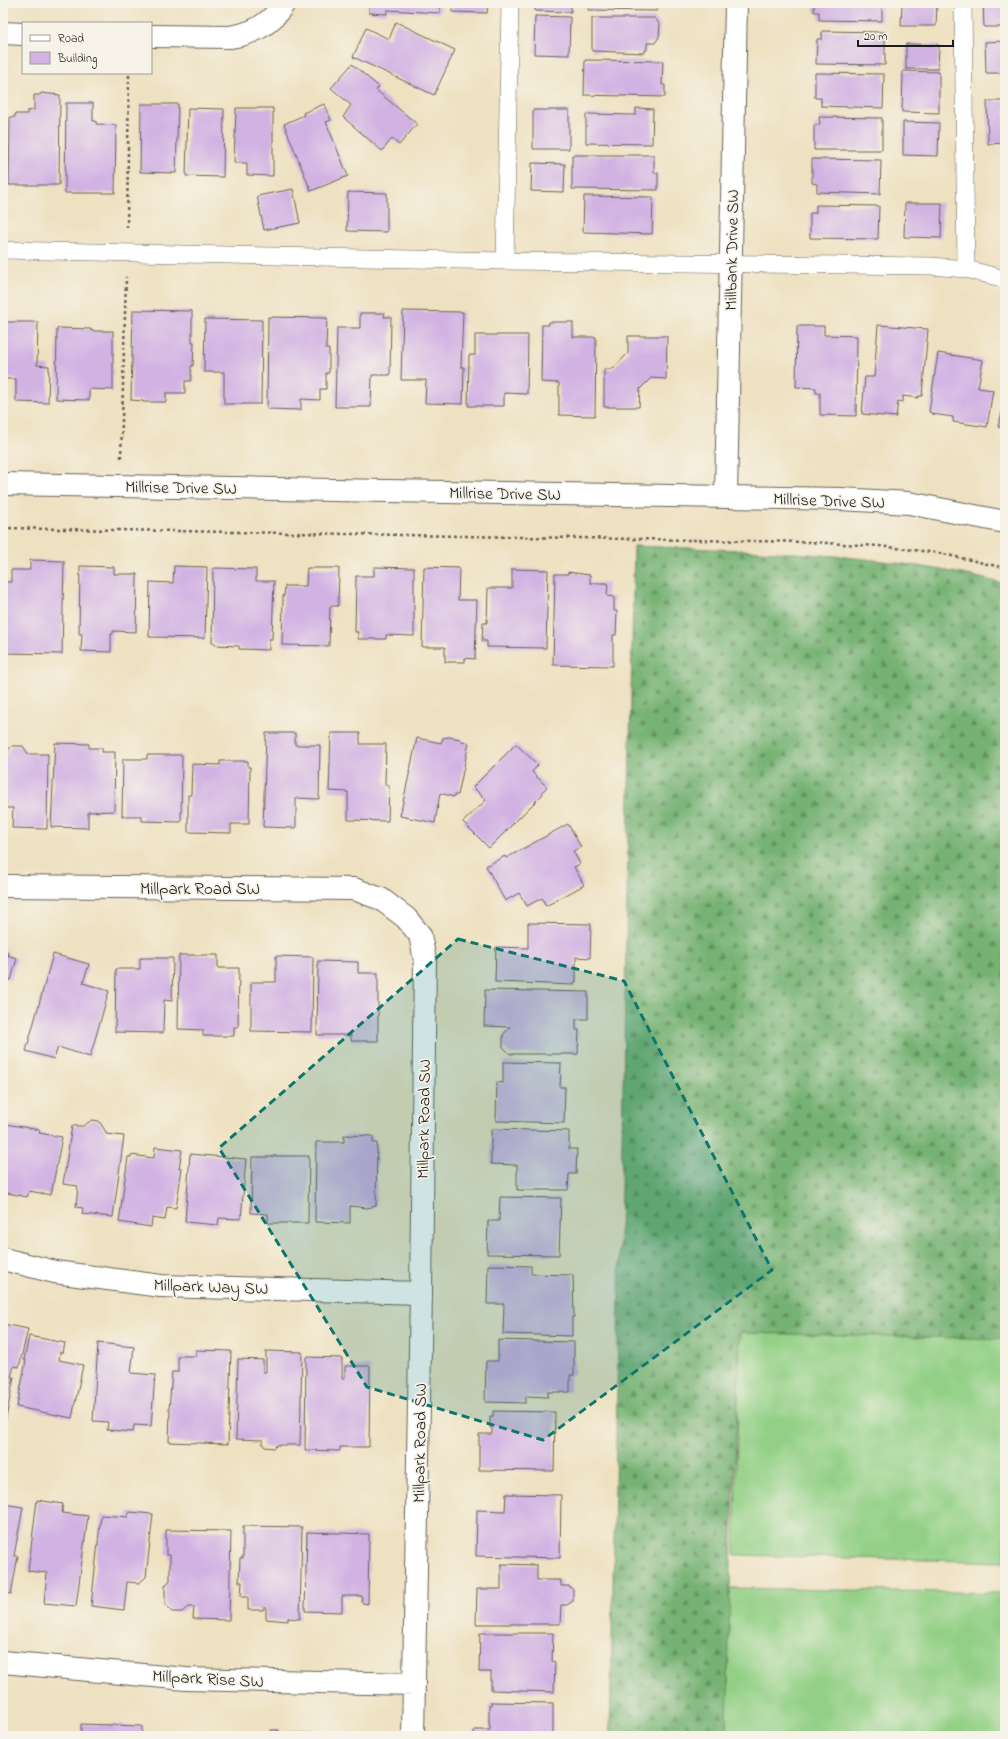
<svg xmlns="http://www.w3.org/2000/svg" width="1008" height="1739" viewBox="0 0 1008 1739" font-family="'Indie Flower',sans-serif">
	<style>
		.forest { fill: url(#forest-firs); stroke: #496748 }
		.garden { fill: #93d086; stroke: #587651 }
		.building { fill: #d1b2e3 }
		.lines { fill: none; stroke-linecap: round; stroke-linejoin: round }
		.lane-casing { stroke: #666156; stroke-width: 18 }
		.street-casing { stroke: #666156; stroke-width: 24 }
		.path { stroke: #666156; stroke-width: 2.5; stroke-dasharray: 3 3; stroke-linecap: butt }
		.lane { stroke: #fff; stroke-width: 17 }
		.street { stroke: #fff; stroke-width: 22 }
		.marked { fill: #0f766e; fill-opacity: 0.2; stroke: #0f766e; stroke-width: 3; stroke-dasharray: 8 5; stroke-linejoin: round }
		.labels { text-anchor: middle; stroke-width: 3.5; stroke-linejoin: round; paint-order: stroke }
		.street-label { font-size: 17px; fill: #1c1c1c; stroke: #f7f3e8 }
	</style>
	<defs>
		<pattern id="forest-firs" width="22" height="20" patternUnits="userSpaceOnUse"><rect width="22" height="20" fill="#76b273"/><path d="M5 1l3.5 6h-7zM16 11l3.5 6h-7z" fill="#60905e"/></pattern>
	</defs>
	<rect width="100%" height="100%" fill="#f7f3e8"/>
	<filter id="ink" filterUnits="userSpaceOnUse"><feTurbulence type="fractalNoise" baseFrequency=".025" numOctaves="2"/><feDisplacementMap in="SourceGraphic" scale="8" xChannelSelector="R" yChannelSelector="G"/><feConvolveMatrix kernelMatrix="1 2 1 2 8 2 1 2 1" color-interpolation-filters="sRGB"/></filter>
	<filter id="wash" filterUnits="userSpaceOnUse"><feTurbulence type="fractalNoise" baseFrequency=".012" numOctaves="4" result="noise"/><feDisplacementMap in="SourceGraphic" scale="16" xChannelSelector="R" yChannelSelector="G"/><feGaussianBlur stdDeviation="0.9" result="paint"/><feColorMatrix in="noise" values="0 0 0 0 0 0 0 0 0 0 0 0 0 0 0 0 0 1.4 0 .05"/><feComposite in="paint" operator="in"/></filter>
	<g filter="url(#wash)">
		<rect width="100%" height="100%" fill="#eee1c1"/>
		<path class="forest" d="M634 546C758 551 884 552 1005 584V1339L740 1333 730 1588 727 1736H610Z"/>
		<path class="garden" d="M740 1333 1005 1339V1562L734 1555Z
			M730 1588 1005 1593V1736H727Z"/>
		<g id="blocks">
			<path class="building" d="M369 3H441L440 13 387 10V14L369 13Z
				M452 3H488L487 13 452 12Z
				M536 3H571V12L535 11Z
				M588 3H657V11L588 10Z
				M814 3H882V21L819 20V12H814Z
				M902 3H937L936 26H901Z
				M983 3H1005V27H984Z
				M535 16 570 17 569 55 534 54Z
				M592 18H655L660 25 659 37 655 43H647V50H645V53L592 51Z
				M396 22 455 50 434 95 353 57 366 28 389 39Z
				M822 31 885 32V65L816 64 817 39H822Z
				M1005 41V73H986L985 42Z
				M906 44 939 45 938 69H906Z
				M585 60 663 61 662 85H665V97L584 95Z
				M352 64 379 87 376 90 417 124 399 145 392 139 382 151 343 117 351 105 331 88Z
				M903 71 939 72V113L902 112Z
				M815 73 884 74 883 108 821 106V98H815Z
				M41 93 60 95 59 185H9L10 117H15V114H27V111L34 110V95H40Z
				M987 101H1005V143L988 144Z
				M66 103H93V121H96V124L116 125 115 193H65Z
				M141 104H178L176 173 140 172Z
				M324 104 331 120 326 122 348 176 311 191 284 124 304 115 303 113Z
				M188 108 224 109 223 177 186 176Z
				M236 108H273V176L247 175V163H234Z
				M636 108 653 109 652 144 586 143V114L636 115Z
				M533 110H569V149H533Z
				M819 117 882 118V150H814V125H820Z
				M903 122 939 123 938 156 903 155Z
				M572 155H654V173H658V190L572 189Z
				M812 159 881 160 880 194 817 192V184L812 183Z
				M532 163 565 164 564 192 531 191Z
				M293 189 300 223 264 230 257 196Z
				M348 192 387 193V232L347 231Z
				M584 196 653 197 652 234 583 232Z
				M905 203H942L941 238 904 237Z
				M816 205 879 206 878 239 810 238V213H816Z
				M133 310 192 311V342H194L193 366H191V381H185V393H166V402H143V401L131 400Z
				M403 311 463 312 461 367H464L463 404 425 403 426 380H401Z
				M360 313H385L384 317H391L390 375H372L371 407H335L337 328H360Z
				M268 317 327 318 326 349H329V373H326V389H320V400L301 399V410L267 409Z
				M205 319 262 320 261 404H224V372H204Z
				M3 322H38L37 365 49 366 48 403 16 402V379H3Z
				M549 322H573V337H596L595 416 559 415V383L541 382 542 325H549Z
				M878 325 928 329 922 396H918V398L903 396V402L898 401 896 417 862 414 865 377H874Z
				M797 326H824V335L857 336 856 416 820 415V393H816V388L796 387Z
				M57 328 91 329V331H113V390L89 389V400L56 399Z
				M475 335H528L527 394 504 393V406H468L469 355H475Z
				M628 336H667L666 379 651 378 640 389 639 407H604V369H613L628 353Z
				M938 353 983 360 978 388 993 390 987 427 953 422V417L932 414V413L929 412Z
				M1005 401V428L998 427Z
				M30 560 64 561 62 654 4 653 3 598H5V582H11V570H30Z
				M80 566 114 567V574H137L136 632 113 631V634H111V652L81 651 82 634H79Z
				M174 566 207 567 205 638 149 637 150 582 173 583Z
				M374 567 414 568V636L386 635V639H358V632H355L356 576H374Z
				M424 567 459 568 458 600H477L475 659 465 658V662H445V647H422Z
				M213 568 256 569V581H274L272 639H269V650L239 649V646L215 645V643H212Z
				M307 568H339L338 606H330L329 646 282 645 283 596H284L285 586H306Z
				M512 569 548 570 546 648 487 647V641H482L483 623H487L488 588H512Z
				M568 572 590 575V583H608L607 596 614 597V611H617L616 635H613V666L553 665 555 574H568Z
				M266 733H295V745H320L319 799 296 798V828L263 827Z
				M331 733H360V744H386L385 785H389L388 821 348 820V792L329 791Z
				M449 737 460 739 462 741 469 743 458 795H454V797L440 793 435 823 400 816 417 738 441 743 443 738Z
				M55 743 89 744V748H102V752H115L114 811 88 812V828L51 827Z
				M516 744 538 765 532 772 547 787 542 792 543 794 489 848 463 822 486 800 473 787Z
				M12 746H23L28 754H48L47 829 12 828 13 808H6V799H3V756H8V750Z
				M147 755H182L181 822 142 821V816H122L123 759H147Z
				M220 761H248V767H250L249 824H231V833L188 832V795H191L192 764 220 765Z
				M568 824 581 847 573 851 580 864 574 867 584 885 546 906 542 898 527 906 519 893 505 901 486 866 505 856 506 858Z
				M528 923 591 924 590 958 576 957V982H574V985L495 982 496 947 528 948Z
				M3 951 8 953 7 955 17 958 11 980 3 978Z
				M53 954 89 964 83 983 109 991 90 1057 58 1047 54 1059 26 1051Z
				M179 955H218V968H239L238 1027H234V1036H203V1030L178 1029Z
				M276 956 313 957 312 1032 251 1031V982H276Z
				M140 958H173L172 1001 164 1000 163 1033 115 1032 116 969H140Z
				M318 961 358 962V973H378V1041H351V1035H317Z
				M485 990 588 992V1019H576V1030H579L578 1054H510L503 1047V1035L510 1027 484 1026Z
				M503 1062 561 1063 560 1087H565L564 1123 496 1121 497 1082 503 1083Z
				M92 1120 99 1121 106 1132V1134L124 1136 113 1217 82 1214 83 1208 76 1207 78 1186 63 1184 72 1126H83Z
				M6 1124 40 1130 39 1133 62 1137 51 1195 29 1191 27 1197 3 1192V1138Z
				M491 1129 569 1131V1149H577L576 1174H569L568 1190H517V1165L491 1164Z
				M344 1135 373 1136V1143H377L376 1206 367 1208 350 1206V1223L315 1222 316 1142H344Z
				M155 1147 182 1150 179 1168H182L176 1208 167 1207 165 1220 152 1218 151 1227 119 1222 128 1157H131V1155L154 1158Z
				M190 1154 246 1159 241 1219 219 1218 218 1225 185 1222Z
				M273 1156H309L308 1223H268V1214L251 1213 252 1157H273Z
				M500 1197 561 1198 559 1255 487 1254 488 1221H499Z
				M488 1265 531 1266V1274L573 1275 574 1317H572V1336L503 1334 504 1304H487Z
				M3 1324 28 1329 19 1367 14 1366 11 1377H14L5 1423 3 1424Z
				M29 1336 65 1343 63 1353 60 1352 59 1360 83 1365 72 1418 17 1407 26 1360H24Z
				M498 1340 574 1342V1375H570V1392H548V1397L526 1396V1403L485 1402 486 1361H498Z
				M98 1343 134 1347 131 1373 155 1375 151 1426 134 1425 133 1432 107 1430 108 1422 93 1421Z
				M196 1350 231 1351 228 1444 169 1442 170 1410H169L172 1372H178V1356H196Z
				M266 1351 302 1352 300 1445H277L274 1448 265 1447 263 1445V1440L236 1439 238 1359 263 1360V1372H266Z
				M306 1357 342 1358V1378H345V1366H370L369 1447H340V1451L305 1450Z
				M493 1411 555 1412 554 1471 479 1470V1434H492V1428H490V1416H493Z
				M506 1494 561 1495 560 1558 476 1556 477 1510 505 1511Z
				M37 1500 63 1504 62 1513 88 1516 76 1606 44 1603 47 1573 28 1571Z
				M3 1504 23 1507 14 1556H18L11 1594 3 1592Z
				M129 1512 153 1514 146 1577 139 1583 127 1582 124 1610 91 1606 101 1515 128 1517Z
				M243 1526 302 1527 300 1619 288 1618V1621L266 1619V1608H263V1610H248V1597H241L242 1582H239L240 1558H243Z
				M166 1530 231 1531 229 1620 193 1619 194 1607H188L182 1612H172L165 1605V1586L170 1580V1555H166Z
				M307 1532 369 1534 368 1604 362 1603V1596H342V1612L305 1611Z
				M501 1564 537 1565V1580H561V1586H569L573 1590V1601L567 1605H561L560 1624H476L477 1589H501Z
				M480 1633H553L552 1661 555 1662 554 1692 491 1690V1672H479Z
				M491 1702 553 1703V1736H474V1730H490V1725H489V1705H491Z
				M81 1724 142 1726V1736H81Z
				M271 1730H279V1733H328V1736H251V1733H271Z"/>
		</g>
	</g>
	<g filter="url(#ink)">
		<use href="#blocks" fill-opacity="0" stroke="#666156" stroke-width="1"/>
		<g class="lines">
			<g class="lane-casing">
				<path id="lane" d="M963 3 966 269
					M3 250 505 261 931 266 966 269 1005 279
					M505 261 510 3"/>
			</g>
			<g class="street-casing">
				<path id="street" d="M3 33 23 34
					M151 36 230 37C253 34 272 23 284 3
					M3 484 841 499 909 503 1005 522
					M726 496 736 3
					M3 886 354 889 381 899 406 918 420 935 425 960 421 1293 413 1736
					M3 1259 55 1272 161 1286 421 1293
					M3 1662 186 1679 414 1684"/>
			</g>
			<path class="path" d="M127 228 129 73
				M121 458 126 277
				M3 528 808 542 879 546 939 553 1005 568"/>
			<use href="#lane" class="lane"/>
			<use href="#street" class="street"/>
		</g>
	</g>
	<path class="marked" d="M458 939 624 981 772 1270 543 1440 367 1387 219 1148Z"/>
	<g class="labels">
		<g class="street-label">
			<text transform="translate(731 250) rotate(-89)" y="6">Millbank Drive SW</text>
			<text transform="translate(181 487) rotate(1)" y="6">Millrise Drive SW</text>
			<text transform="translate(505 493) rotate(1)" y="6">Millrise Drive SW</text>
			<text transform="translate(829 500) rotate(2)" y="6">Millrise Drive SW</text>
			<text x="200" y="894">Millpark Road SW</text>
			<text transform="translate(423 1119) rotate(-89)" y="6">Millpark Road SW</text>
			<text transform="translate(211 1286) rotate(2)" y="6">Millpark Way SW</text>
			<text transform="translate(419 1443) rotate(-89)" y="6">Millpark Road SW</text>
			<text transform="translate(208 1678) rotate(3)" y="6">Millpark Rise SW</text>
		</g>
	</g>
	<rect width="1008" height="1739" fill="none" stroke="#f7f3e8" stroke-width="16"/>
	<rect x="22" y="22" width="130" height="52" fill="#f7f3e8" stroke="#9f9d96"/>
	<rect x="30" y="35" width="20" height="6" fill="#ffffff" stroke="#9f9d96"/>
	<text x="58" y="42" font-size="12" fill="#1c1c1c">Road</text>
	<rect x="30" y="52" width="20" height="12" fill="#d1b2e3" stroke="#9f9d96"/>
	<text x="58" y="62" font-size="12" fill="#1c1c1c">Building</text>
	<path d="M858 40v6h95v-6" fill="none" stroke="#1c1c1c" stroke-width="2"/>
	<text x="864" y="40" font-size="12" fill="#1c1c1c" stroke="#f7f3e8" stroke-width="3" paint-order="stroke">20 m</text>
</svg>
